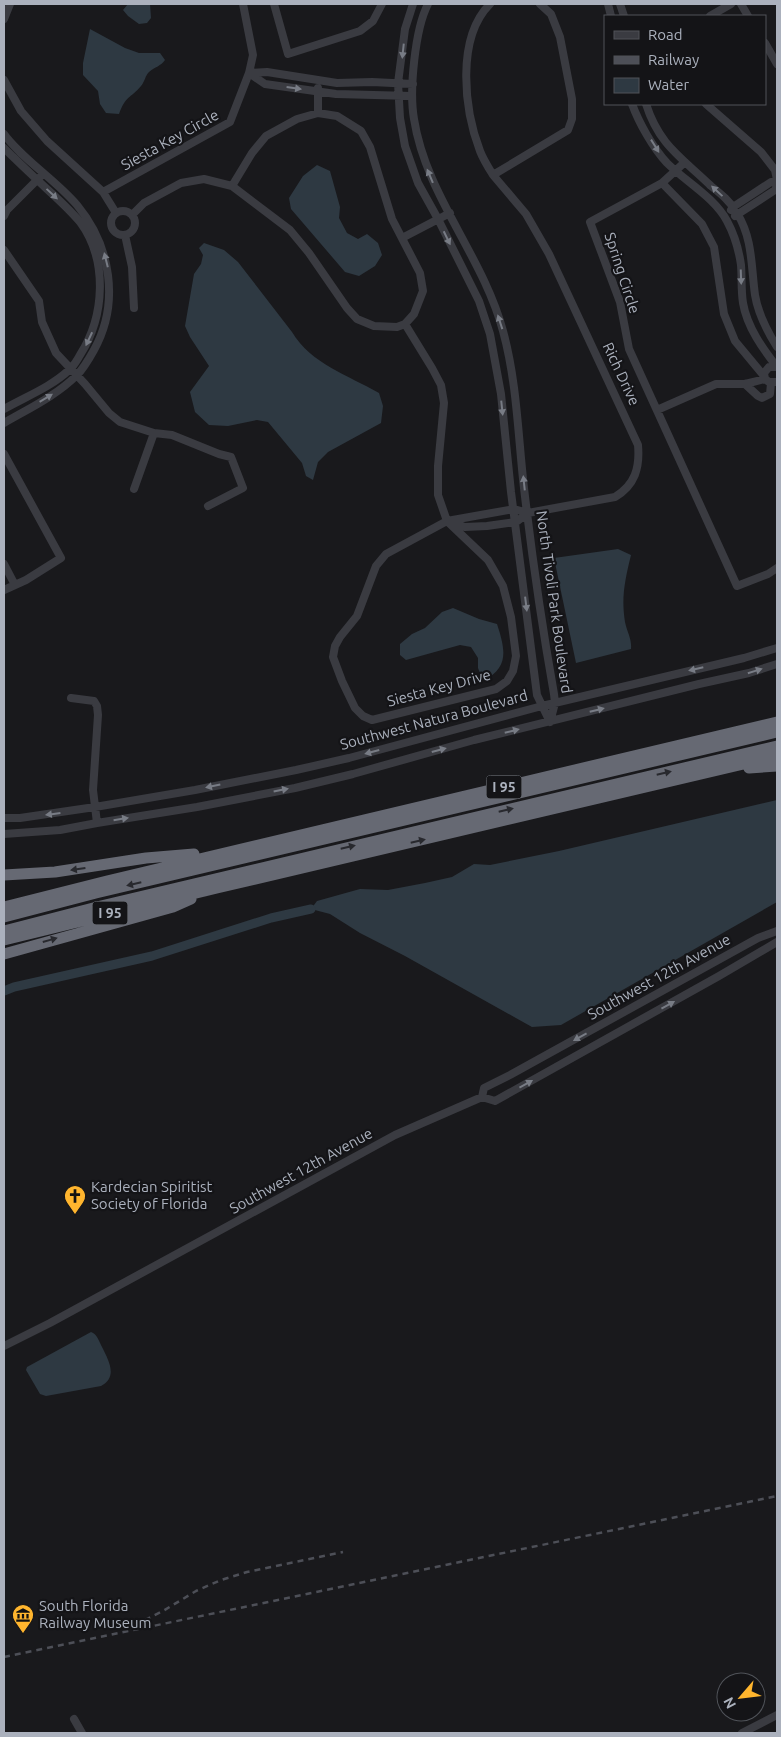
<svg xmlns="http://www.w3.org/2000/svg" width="781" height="1737" viewBox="0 0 781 1737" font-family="Ubuntu,sans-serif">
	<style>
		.water { fill: #2e3942 }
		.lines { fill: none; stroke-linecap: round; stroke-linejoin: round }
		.canal { stroke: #2e3942; stroke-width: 9 }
		.minor { stroke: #3a3b41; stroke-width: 8 }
		.highway { stroke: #666973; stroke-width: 11 }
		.rail { stroke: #4d4f57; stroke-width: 2.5; stroke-dasharray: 6 5; stroke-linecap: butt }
		.oneway { fill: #787c85 }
		.oneway2 { fill: #28292e }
		.labels { text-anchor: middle; stroke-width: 4.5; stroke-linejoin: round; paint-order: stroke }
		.shield { fill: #141417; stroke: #7e828b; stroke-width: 1 }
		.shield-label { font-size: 14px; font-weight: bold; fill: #abb1bd }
		.street-label { font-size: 15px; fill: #abb1bd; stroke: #141417 }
		.poi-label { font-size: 15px; fill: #abb1bd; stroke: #141417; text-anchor: start }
	</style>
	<rect width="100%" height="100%" fill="#19191c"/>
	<path class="water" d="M128 4H150L151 18 147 23 139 24 128 16 123 10Z
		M90 29 125 48 139 53H160L165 60C161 66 155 67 149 72 145 76 145 81 141 86 130 99 126 95 119 114L106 113 100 104 98 91 83 75V63Z
		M317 165 330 171 340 207 339 218 347 233 358 239 367 234 378 243 382 255 375 266 359 276 345 272 291 209 289 198 303 176Z
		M204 243 224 250 238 262 292 332C311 364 348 375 379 393L383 406 381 423 328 452 318 462 313 480 306 476 302 463 268 422 257 420 228 426 209 425 195 412 190 392 209 366 190 337 185 326 194 274 201 264 203 255 199 248Z
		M618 549 631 555C625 580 621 597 625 622 627 632 632 639 631 649L576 663 554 558Z
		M453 608 479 619 497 624C505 649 510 667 483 681L478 668V658L471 647 460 645 406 660 400 655V644L412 634 425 628 442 612Z
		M777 800V902L561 1025 532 1027 405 956 360 933 330 914 311 909 317 901 360 889 388 890 425 883 452 877 474 864 490 865 559 851Z
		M91 1332C97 1334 99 1341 102 1347 109 1361 118 1377 101 1386L46 1396 40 1394 26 1370 27 1367Z"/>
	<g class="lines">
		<path class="canal" d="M4 991 14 987 152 956 271 918 311 909"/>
		<path class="minor" d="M274 4 288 54 360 31 373 21 382 4
			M413 4 405 29 398 83 400 118 405 146 418 183 438 219 479 301 490 334 501 394 511 492 537 695 550 722
			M428 4C415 29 409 91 414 119 426 196 483 256 503 331 517 382 518 436 524 488 532 557 542 626 554 694L555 703 550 722
			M490 4C456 38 464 109 480 151 483 159 488 167 493 175L568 130 572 119V99L560 37 551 14 540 4
			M608 4 611 16
			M620 4 624 16
			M741 4 748 16
			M710 16 731 4
			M4 19 10 4
			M765 43 777 64
			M249 73 265 84 336 94 412 96
			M249 73 267 72 337 83 372 82 413 84
			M4 80 21 111 47 141 103 192 116 213
			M632 104C639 123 653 148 667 163 686 182 714 197 727 221 734 234 739 251 741 265 742 278 741 291 743 303 747 327 763 349 777 367
			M646 104C659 145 681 157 711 186 721 194 731 202 737 213 753 239 751 266 755 295 758 314 767 331 777 347
			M706 104 761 152 775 170 777 180
			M318 113V88
			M4 134C22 159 56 180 77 205 111 246 120 303 94 350 89 359 84 368 77 375 56 396 28 409 4 423
			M4 148C18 162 33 176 48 190 59 200 70 210 80 222 108 260 105 316 80 355 77 360 74 366 69 370 51 387 25 397 4 409
			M662 183 685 162
			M103 192 230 122 249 73 253 55 243 4
			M731 210 733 207 771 182 777 183
			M111 223a12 12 0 1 1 24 0a12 12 0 1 1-24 0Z
			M132 215 144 203 181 183 204 179 232 186 290 230 309 253 347 308 357 319 374 326 397 327 405 324 414 314 423 291 420 273 392 219 370 147 361 131 337 116 318 113 297 119 266 136 252 153 232 186
			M4 216 7 210 40 177
			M735 216 775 190 777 185
			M125 235 132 267 134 308
			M402 238 450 213
			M4 250 39 301 42 322 56 353 85 384 109 413 120 422 154 433 134 489
			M405 324 432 368 441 385 444 403 438 466V495L447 521 488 560 503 586 511 617 516 656 513 671 507 681 496 689 372 720 363 716 355 708 342 681 333 657 335 646 340 637 357 616 376 566 386 554 447 521 514 509 528 513 615 497C635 485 640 468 638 445L549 254 526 214 493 175
			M777 367H769L764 373 765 379 769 382H777
			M764 376 735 341 724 314 714 247 702 224 662 183 590 222 620 302 629 349 737 586 768 574 777 568
			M745 384 758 396 762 398 770 394 771 383
			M657 410 716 384H745L765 379
			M154 433 172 435 219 454 231 457 243 488 208 506
			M4 454 61 558 26 580 4 590
			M449 522 465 527 487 526 516 522 528 513
			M4 564 15 585
			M71 698 94 701 97 706 98 715 93 790 97 823
			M4 818H20L95 807 195 790 296 770 349 758 542 706 744 658 777 648
			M4 834 60 830 97 823 197 807 295 788 353 774 474 740 699 684 749 673 777 664
			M482 1097 484 1088 510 1075 758 938 777 931
			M4 1346 50 1323 395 1135 482 1097 495 1101 719 976 777 942
			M74 1719 82 1733
			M742 1733 777 1715"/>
		<path class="highway" d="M749 768 777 766
			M4 875 55 872 146 858 194 854
			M4 907 107 881 777 722
			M4 917 96 893 777 732
			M4 931 101 906 777 746
			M4 940 217 888 777 756
			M4 954 173 907 191 899"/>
		<path class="rail" d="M135 1625 163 1611 196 1591 221 1580 247 1572 343 1552
			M4 1657 777 1496"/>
	</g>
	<defs><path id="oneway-solid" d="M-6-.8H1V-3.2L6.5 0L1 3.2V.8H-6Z" transform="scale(1.25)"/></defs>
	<g class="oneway">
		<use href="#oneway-solid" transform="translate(403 51) rotate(96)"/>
		<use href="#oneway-solid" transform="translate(294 88) rotate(8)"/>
		<use href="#oneway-solid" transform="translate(655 146) rotate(58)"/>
		<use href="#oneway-solid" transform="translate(430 176) rotate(-113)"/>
		<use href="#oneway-solid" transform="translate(717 191) rotate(-137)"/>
		<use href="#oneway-solid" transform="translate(52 194) rotate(43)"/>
		<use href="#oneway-solid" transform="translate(447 238) rotate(64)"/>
		<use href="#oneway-solid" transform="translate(106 260) rotate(-104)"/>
		<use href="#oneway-solid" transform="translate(741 277) rotate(88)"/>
		<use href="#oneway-solid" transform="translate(500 322) rotate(-108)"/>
		<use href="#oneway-solid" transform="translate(89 339) rotate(115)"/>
		<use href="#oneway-solid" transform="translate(46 398) rotate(-31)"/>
		<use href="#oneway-solid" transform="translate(502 408) rotate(84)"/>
		<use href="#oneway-solid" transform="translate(524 483) rotate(-96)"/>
		<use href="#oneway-solid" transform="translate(526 604) rotate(83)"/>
		<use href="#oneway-solid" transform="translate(696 669) rotate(167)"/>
		<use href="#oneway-solid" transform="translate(755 671) rotate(-17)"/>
		<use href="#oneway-solid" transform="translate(597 710) rotate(-14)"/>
		<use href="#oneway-solid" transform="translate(512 731) rotate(-14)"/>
		<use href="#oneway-solid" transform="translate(439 750) rotate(-15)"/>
		<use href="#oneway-solid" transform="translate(372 752) rotate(165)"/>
		<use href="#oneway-solid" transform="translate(213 786) rotate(168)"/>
		<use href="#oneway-solid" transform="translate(281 790) rotate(-11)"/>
		<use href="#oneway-solid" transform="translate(53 814) rotate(173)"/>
		<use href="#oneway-solid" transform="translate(121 819) rotate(-9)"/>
		<use href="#oneway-solid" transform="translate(668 1005) rotate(-29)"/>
		<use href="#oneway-solid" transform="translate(580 1037) rotate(151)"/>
		<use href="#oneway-solid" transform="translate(526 1084) rotate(-29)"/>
	</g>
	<g class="oneway2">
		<use href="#oneway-solid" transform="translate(664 773) rotate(-13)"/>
		<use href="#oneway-solid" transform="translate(506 810) rotate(-13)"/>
		<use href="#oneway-solid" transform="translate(418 841) rotate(-13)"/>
		<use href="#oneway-solid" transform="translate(348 847) rotate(-13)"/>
		<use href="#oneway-solid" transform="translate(78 869) rotate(172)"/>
		<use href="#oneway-solid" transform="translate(134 884) rotate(167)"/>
		<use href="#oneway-solid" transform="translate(50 940) rotate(-16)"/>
	</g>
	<defs>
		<g id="church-pin" transform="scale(1.125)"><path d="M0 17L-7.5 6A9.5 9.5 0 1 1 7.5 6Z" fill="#ffb52e" stroke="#141417"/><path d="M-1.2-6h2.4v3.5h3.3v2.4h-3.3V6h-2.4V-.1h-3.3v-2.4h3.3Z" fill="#111"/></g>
		<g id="museum-pin" transform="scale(1.125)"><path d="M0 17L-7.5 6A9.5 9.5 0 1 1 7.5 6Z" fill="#ffb52e" stroke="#141417"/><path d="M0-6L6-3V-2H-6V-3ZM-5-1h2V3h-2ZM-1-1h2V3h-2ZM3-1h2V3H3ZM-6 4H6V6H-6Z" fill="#111"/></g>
	</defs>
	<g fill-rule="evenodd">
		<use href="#church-pin" x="75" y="1196"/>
		<use href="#museum-pin" x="23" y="1615"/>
	</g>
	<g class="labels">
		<g class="shield">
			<rect x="486.5" y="775.5" width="35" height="23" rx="4"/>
			<rect x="92.5" y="901.5" width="35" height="23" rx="4"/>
		</g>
		<g class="shield-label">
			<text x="504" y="792">I 95</text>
			<text x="110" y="918">I 95</text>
		</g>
		<g class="street-label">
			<text transform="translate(170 140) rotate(-29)" y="5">Siesta Key Circle</text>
			<text transform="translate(622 273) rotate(72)" y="5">Spring Circle</text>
			<text transform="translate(621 374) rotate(65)" y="5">Rich Drive</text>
			<text transform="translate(554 602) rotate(82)" y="5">North Tivoli Park Boulevard</text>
			<text transform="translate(439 688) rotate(-15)" y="5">Siesta Key Drive</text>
			<text transform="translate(434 720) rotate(-15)" y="5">Southwest Natura Boulevard</text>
			<text transform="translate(659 977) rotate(-29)" y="5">Southwest 12th Avenue</text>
			<text transform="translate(301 1171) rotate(-29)" y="5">Southwest 12th Avenue</text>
		</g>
		<g class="poi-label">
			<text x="91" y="1192">Kardecian Spiritist<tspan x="91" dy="17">Society of Florida</tspan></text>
			<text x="39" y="1611">South Florida<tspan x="39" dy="17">Railway Museum</tspan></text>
		</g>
	</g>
	<rect width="781" height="1737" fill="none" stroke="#abb1bd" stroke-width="10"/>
	<rect x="604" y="15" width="162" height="90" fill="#141417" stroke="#505359"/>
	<rect x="614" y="31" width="25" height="8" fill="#3a3b41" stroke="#505359"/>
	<text x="648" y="40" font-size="15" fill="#abb1bd">Road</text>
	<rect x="614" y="56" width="25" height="8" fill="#4d4f57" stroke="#505359"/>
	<text x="648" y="65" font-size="15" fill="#abb1bd">Railway</text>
	<rect x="614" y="78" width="25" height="15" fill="#2e3942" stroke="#505359"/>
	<text x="648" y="90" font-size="15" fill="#abb1bd">Water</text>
	<g transform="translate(741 1697) rotate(242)"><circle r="24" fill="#141417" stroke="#505359"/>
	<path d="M0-4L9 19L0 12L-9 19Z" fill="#ffb52e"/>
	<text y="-8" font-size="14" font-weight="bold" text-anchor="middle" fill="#abb1bd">N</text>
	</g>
</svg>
